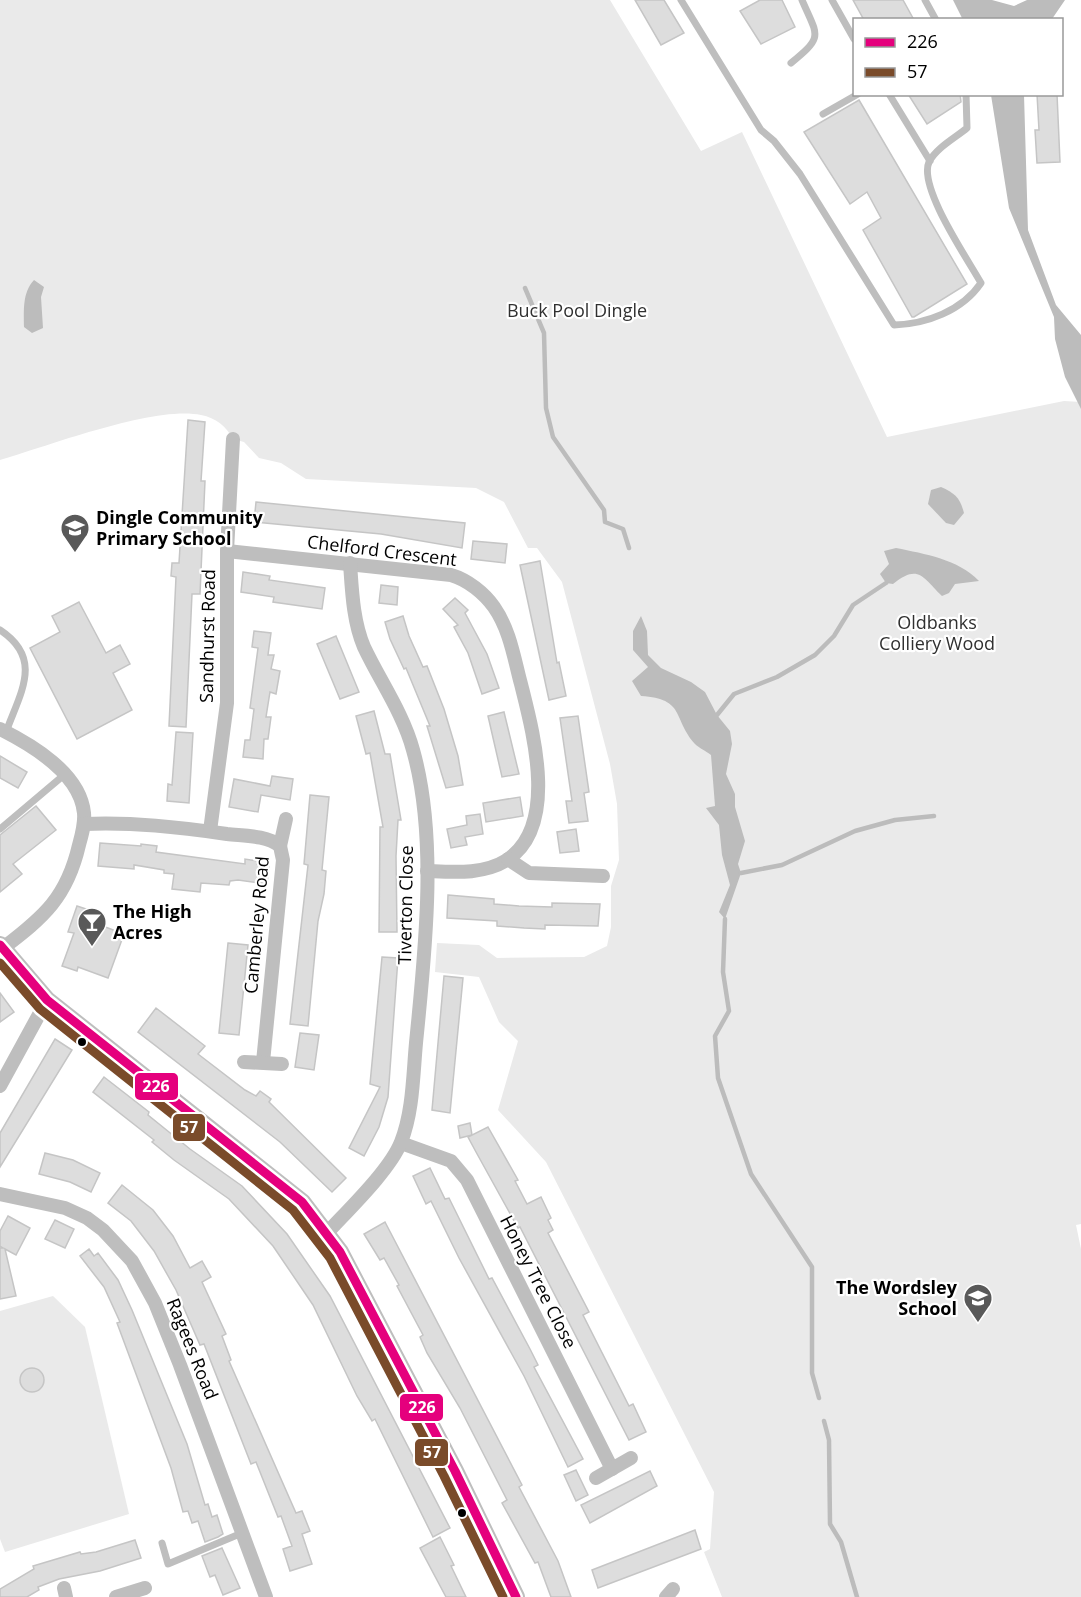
<svg xmlns="http://www.w3.org/2000/svg" width="1081" height="1597" font-family="'Open Sans',sans-serif">
<style>
.green{fill:#eaeaea}
.water{fill:#bcbcbc}
.lines{fill:none;stroke-linecap:round;stroke-linejoin:round}
.stream{stroke:#bcbcbc;stroke-width:4.5}
.building{fill:#ddd;stroke:#c5c5c5;stroke-width:1.5}
.service{stroke:#bebebe;stroke-width:7}
.minor{stroke:#bebebe;stroke-width:14}
.tertiary{stroke:#bebebe;stroke-width:18}
.bus-1-casing{stroke:#fff;stroke-width:14}
.bus-2-casing{stroke:#fff;stroke-width:14}
.bus-1{stroke:#e5007d;stroke-width:9}
.bus-2{stroke:#7a4b2a;stroke-width:9}
.bus-dot{fill:#000;stroke:#fff;stroke-width:2}
.labels{text-anchor:middle;stroke-width:4.5;stroke-linejoin:round;paint-order:stroke}
.park-label{font-size:18px;fill:#303030;stroke:#fff}
.poi-label{font-size:18px;font-weight:bold;fill:#000;stroke:#fff;text-anchor:start}
.street-label{font-size:18px;fill:#000;stroke:#fff}
.line-badge{stroke:#fff;stroke-width:2}
.badge-label{font-size:16px;text-anchor:middle;font-weight:bold;fill:#fff}
</style>
<rect width="100%" height="100%" fill="#fff"/>
<g class="green">
<path d="M 0,0 L 610,0 L 701,151 L 742,132 L 887,437 L 1064,401 L 1081,402 L 1081,1224 L 1076,1225 L 1081,1249 L 1081,1597 L 722,1597 L 704,1552 L 710,1549 L 714,1492 L 546,1162 L 498,1110 L 518,1041 L 499,1022 L 479,977 L 435,972 L 437,943 L 479,945 L 497,958 L 584,957 L 607,946 L 611,927 L 611,886 L 619,860 L 617,804 L 610,764 L 562,582 L 537,548 L 528,548 L 504,502 L 476,488 L 306,479 L 281,463 L 259,458 L 244,442 L 233,439 C 226,426 216,418 201,415 C 155,405 48,446 0,460 Z"/>
<path d="M 53,1296 L 85,1327 L 129,1514 L 5,1552 L 0,1539 L 0,1311 Z"/>
</g>
<g class="water">
<path d="M 953,0 L 992,0 L 1014,6 L 1027,0 L 1065,0 L 1052,19 L 963,20 Z"/>
<path d="M 991,95 L 1024,95 L 1028,230 L 1056,305 L 1081,335 L 1081,409 L 1065,377 L 1055,339 L 1054,317 L 1009,208 Z"/>
<path d="M 34,280 L 44,287 L 41,297 L 43,328 L 32,333 L 24,327 C 24,311 22,293 34,280 Z"/>
<path d="M 941,487 C 955,493 960,498 964,513 L 954,525 L 946,523 L 928,504 L 931,490 Z"/>
<path d="M 896,548 C 925,554 958,559 979,581 L 955,584 L 949,593 L 942,596 C 923,578 919,563 893,584 L 886,583 L 880,574 L 889,564 L 884,551 Z"/>
<path d="M 641,616 L 647,631 L 648,655 L 661,668 L 691,682 L 705,692 L 717,715 L 730,731 L 732,744 L 726,774 L 735,794 L 735,807 L 745,841 L 738,864 L 741,873 L 725,919 L 719,912 L 730,885 L 722,855 L 719,825 L 706,808 L 715,806 L 711,755 C 706,751 699,748 695,744 C 672,718 686,699 641,696 L 632,681 L 648,667 L 633,650 L 633,631 Z"/>
</g>
<g class="lines">
<g class="stream">
<path d="M 525,288 L 544,333 L 546,408 L 553,437 L 604,510 L 605,522 L 623,529 L 629,548"/>
<path d="M 717,715 L 734,694 L 777,677 L 815,655 L 834,636 L 853,605 L 886,583"/>
<path d="M 741,873 L 782,865 L 855,831 L 895,820 L 934,816"/>
<path d="M 725,919 L 723,972 L 729,1011 L 715,1036 L 718,1078 L 751,1174 L 812,1267 L 812,1373 L 819,1398"/>
<path d="M 824,1421 L 829,1440 L 830,1524 L 841,1542 L 857,1597"/>
</g>
</g>
<g class="building">
<path d="M 635,0 L 664,0 L 684,33 L 661,45 Z"/>
<path d="M 760,0 L 782,0 L 795,27 L 761,44 L 740,11 Z"/>
<path d="M 853,0 L 903,0 L 914,20 L 864,20 Z"/>
<path d="M 908,94 L 960,94 L 961,102 L 927,124 Z"/>
<path d="M 1037,94 L 1057,94 L 1060,162 L 1037,163 L 1035,130 L 1039,130 Z"/>
<path d="M 859,100 L 967,284 L 914,317 L 912,317 L 863,230 L 881,218 L 867,192 L 850,204 L 804,132 Z"/>
<path d="M 188,420 L 205,422 L 201,481 L 205,481 L 200,594 L 192,594 L 186,727 L 169,726 L 176,577 L 171,576 L 172,563 L 179,563 Z"/>
<path d="M 256,502 L 465,523 L 462,548 L 381,534 L 254,522 Z"/>
<path d="M 473,541 L 507,544 L 505,563 L 471,559 Z"/>
<path d="M 540,561 L 557,663 L 559,662 L 566,696 L 549,700 L 520,565 Z"/>
<path d="M 243,572 L 270,576 L 269,580 L 325,588 L 322,609 L 273,602 L 274,597 L 241,592 Z"/>
<path d="M 381,585 L 398,587 L 397,605 L 379,603 Z"/>
<path d="M 455,598 L 468,610 L 465,613 L 487,654 L 499,688 L 482,694 L 468,653 L 454,627 L 458,625 L 443,609 Z"/>
<path d="M 79,602 L 106,653 L 120,645 L 130,664 L 113,673 L 132,710 L 77,739 L 30,648 L 60,632 L 52,616 Z"/>
<path d="M 403,616 L 409,636 L 423,667 L 427,666 L 444,709 L 458,756 L 463,785 L 446,788 L 427,726 L 430,726 L 406,668 L 404,669 L 390,639 L 385,622 Z"/>
<path d="M 254,631 L 271,633 L 268,655 L 274,655 L 271,669 L 280,671 L 276,694 L 270,692 L 266,717 L 271,717 L 268,739 L 264,739 L 263,759 L 243,757 L 245,740 L 250,740 L 254,709 L 250,708 L 258,648 L 252,647 Z"/>
<path d="M 336,636 L 359,692 L 340,699 L 317,644 Z"/>
<path d="M 374,711 L 385,754 L 390,754 L 401,820 L 398,820 L 396,856 L 397,932 L 379,932 L 380,827 L 383,827 L 370,753 L 366,754 L 356,716 Z"/>
<path d="M 504,712 L 519,774 L 502,777 L 488,716 Z"/>
<path d="M 578,716 L 589,792 L 584,793 L 588,821 L 569,823 L 566,801 L 572,801 L 560,718 Z"/>
<path d="M 176,732 L 193,733 L 189,803 L 167,801 L 168,784 L 172,785 Z"/>
<path d="M 0,756 L 27,772 L 18,788 L 0,778 Z"/>
<path d="M 272,776 L 293,779 L 290,800 L 261,795 L 258,812 L 229,807 L 234,779 L 270,786 Z"/>
<path d="M 310,795 L 329,797 L 322,870 L 326,871 L 324,894 L 318,921 L 308,1026 L 290,1024 L 308,865 L 304,864 Z"/>
<path d="M 520,797 L 523,816 L 486,822 L 483,803 Z"/>
<path d="M 36,806 L 56,830 L 13,864 L 22,874 L 0,892 L 0,835 Z"/>
<path d="M 480,814 L 483,834 L 465,837 L 467,845 L 451,848 L 447,829 L 467,825 L 466,816 Z"/>
<path d="M 576,829 L 579,851 L 560,853 L 557,832 Z"/>
<path d="M 100,843 L 141,846 L 141,844 L 157,846 L 156,852 L 245,864 L 245,859 L 258,861 L 257,864 L 269,865 L 267,884 L 238,880 L 230,881 L 229,885 L 201,883 L 200,892 L 172,889 L 174,874 L 164,873 L 164,870 L 134,865 L 134,869 L 98,866 Z"/>
<path d="M 448,895 L 494,899 L 494,904 L 519,906 L 552,907 L 552,903 L 600,904 L 598,926 L 545,925 L 545,929 L 524,928 L 497,926 L 497,921 L 447,918 Z"/>
<path d="M 77,906 L 104,915 L 100,925 L 124,934 L 108,978 L 78,967 L 77,971 L 62,966 L 74,933 L 68,932 Z"/>
<path d="M 228,943 L 248,945 L 239,1035 L 219,1033 Z"/>
<path d="M 382,957 L 398,958 L 388,1097 L 379,1127 L 364,1156 L 349,1148 L 380,1087 L 370,1084 Z"/>
<path d="M 444,976 L 463,978 L 450,1113 L 432,1110 Z"/>
<path d="M 0,993 L 14,1012 L 0,1022 Z"/>
<path d="M 156,1008 L 205,1046 L 198,1054 L 245,1090 L 256,1096 L 260,1091 L 271,1099 L 269,1102 L 346,1178 L 332,1192 L 280,1142 L 138,1032 Z"/>
<path d="M 300,1033 L 319,1035 L 314,1070 L 295,1067 Z"/>
<path d="M 55,1039 L 72,1050 L 0,1167 L 0,1133 Z"/>
<path d="M 104,1077 L 149,1112 L 148,1115 L 190,1149 L 242,1186 L 287,1234 L 330,1296 L 450,1528 L 433,1537 L 375,1419 L 372,1421 L 357,1396 L 313,1305 L 273,1246 L 229,1199 L 174,1160 L 152,1142 L 154,1140 L 93,1092 Z"/>
<path d="M 470,1123 L 472,1135 L 460,1138 L 458,1126 Z"/>
<path d="M 488,1127 L 518,1180 L 515,1181 L 527,1204 L 541,1197 L 551,1218 L 548,1220 L 553,1230 L 548,1233 L 589,1312 L 583,1315 L 629,1406 L 633,1404 L 646,1432 L 629,1440 L 520,1227 L 518,1228 L 476,1152 L 468,1137 Z"/>
<path d="M 45,1153 L 73,1160 L 100,1173 L 91,1192 L 70,1182 L 39,1174 Z"/>
<path d="M 430,1168 L 445,1199 L 449,1198 L 489,1279 L 492,1278 L 530,1349 L 538,1365 L 534,1367 L 583,1459 L 568,1467 L 524,1376 L 459,1258 L 431,1201 L 426,1204 L 413,1176 Z"/>
<path d="M 122,1185 L 153,1210 L 173,1236 L 190,1268 L 202,1261 L 211,1277 L 202,1282 L 226,1334 L 222,1336 L 231,1360 L 229,1361 L 296,1513 L 302,1511 L 310,1531 L 302,1534 L 312,1564 L 290,1571 L 283,1549 L 292,1546 L 281,1516 L 278,1517 L 256,1462 L 251,1464 L 204,1344 L 200,1345 L 176,1290 L 154,1251 L 131,1221 L 108,1203 Z"/>
<path d="M 8,1216 L 30,1228 L 16,1255 L 5,1249 L 16,1296 L 0,1299 L 0,1248 L 3,1248 L 0,1246 L 0,1231 Z"/>
<path d="M 55,1220 L 74,1229 L 65,1248 L 45,1239 Z"/>
<path d="M 385,1222 L 522,1485 L 519,1487 L 558,1561 L 571,1597 L 551,1597 L 538,1562 L 535,1563 L 502,1503 L 507,1500 L 460,1408 L 427,1353 L 420,1337 L 423,1335 L 397,1286 L 399,1285 L 384,1258 L 380,1260 L 364,1234 Z"/>
<path d="M 89,1249 L 94,1256 L 98,1253 L 118,1280 L 132,1310 L 187,1444 L 205,1505 L 208,1504 L 212,1517 L 217,1515 L 223,1534 L 218,1537 L 205,1542 L 198,1521 L 192,1523 L 188,1511 L 183,1512 L 171,1468 L 117,1323 L 120,1322 L 104,1287 L 80,1256 Z"/>
<circle cx="32" cy="1380" r="12"/>
<path d="M 576,1470 L 588,1495 L 576,1501 L 564,1475 Z"/>
<path d="M 650,1471 L 657,1486 L 590,1523 L 581,1505 Z"/>
<path d="M 695,1530 L 701,1549 L 598,1588 L 592,1570 Z"/>
<path d="M 440,1537 L 454,1565 L 451,1566 L 466,1597 L 446,1597 L 420,1548 Z"/>
<path d="M 135,1540 L 141,1558 L 100,1571 L 59,1579 L 38,1587 L 39,1590 L 27,1597 L 0,1597 L 0,1589 L 34,1569 L 33,1566 L 80,1552 L 81,1554 L 96,1552 Z"/>
<path d="M 222,1548 L 240,1588 L 223,1595 L 215,1575 L 210,1577 L 202,1556 Z"/>
</g>
<g class="lines">
<g class="service">
<path d="M 681,0 L 761,130 L 774,141 L 800,174 L 894,325 C 926,324 962,311 981,283 C 967,258 918,187 929,162 C 936,148 955,138 967,128 L 966,94"/>
<path d="M 832,0 L 854,39"/>
<path d="M 925,0 L 936,20"/>
<path d="M 791,63 C 824,36 818,37 802,0"/>
<path d="M 889,94 L 930,161"/>
<path d="M 823,114 L 858,94"/>
<path d="M 0,630 C 44,659 20,693 6,732"/>
<path d="M 0,829 L 64,775"/>
<path d="M 162,1543 L 168,1564 L 242,1533"/>
</g>
<g class="minor">
<path d="M 227,551 L 451,575 C 468,580 484,593 494,607 C 510,630 514,658 521,684 C 533,732 559,826 507,860 C 483,875 453,872 427,871"/>
<path d="M 0,729 C 32,745 80,773 84,813 C 85,824 82,834 79,845 C 67,897 44,917 3,948"/>
<path d="M 84,824 C 133,822 178,827 227,834 C 244,836 266,835 280,846 L 283,860 L 263,1062"/>
<path d="M 210,831 L 227,703 L 227,551 L 233,439"/>
<path d="M 280,846 L 286,819"/>
<path d="M 508,859 L 529,873 L 603,876"/>
<path d="M 244,1062 L 282,1064"/>
<path d="M 0,1086 L 47,1000"/>
<path d="M 401,1143 L 451,1161 L 467,1180 L 612,1469"/>
<path d="M 0,1194 L 65,1208 L 87,1218 L 103,1230 L 132,1261 L 155,1303 L 180,1365 L 266,1597"/>
<path d="M 327,1233 C 348,1210 390,1170 401,1142 C 413,1112 413,1075 416,1043 C 425,952 438,838 413,750 C 403,713 380,681 364,647 C 353,621 352,591 350,563"/>
<path d="M 596,1478 L 631,1458"/>
<path d="M 64,1588 L 66,1597"/>
<path d="M 116,1597 L 145,1588"/>
<path d="M 666,1597 L 673,1589"/>
</g>
<path class="tertiary" d="M 0,945 L 47,1000 L 302,1202 L 340,1252 L 455,1471 L 516,1597"/>
<g class="bus-1-casing">
<path id="bus-1" d="M 0,945 L 47,1000 L 302,1202 L 340,1252 L 455,1471 L 516,1597"/>
</g>
<g class="bus-2-casing">
<path id="bus-2" d="M 0,963 L 40,1009 L 293,1210 L 330,1258 L 444,1476 L 503,1597"/>
</g>
<use href="#bus-1" class="bus-1"/>
<use href="#bus-2" class="bus-2"/>
</g>
<defs>
<g id="school-pin" transform="scale(1.5)"><path d="M0 17L-7.5 6A9.5 9.5 0 1 1 7.5 6Z" fill="#595959" stroke="#fff"/><path d="M0-5L7-2L0 1L-7-2ZM-4 1L0 2.5L4 1V4Q0 6-4 4Z" fill="#fff"/></g>
<g id="bar-pin" transform="scale(1.5)"><path d="M0 17L-7.5 6A9.5 9.5 0 1 1 7.5 6Z" fill="#595959" stroke="#fff"/><path d="M-6-5H6L.8 .8V4.5H3.5V6h-7V4.5H-.8V.8Z" fill="#fff"/></g>
</defs>
<g fill-rule="evenodd">
<use href="#school-pin" x="75" y="528"/>
<use href="#bar-pin" x="92" y="922"/>
<use href="#school-pin" x="978" y="1298"/>
</g>
<g class="bus-dot">
<circle cx="82" cy="1042" r="5"/>
<circle cx="462" cy="1513" r="5"/>
</g>
<g class="labels">
<g class="park-label">
<text x="577" y="317">Buck Pool Dingle</text>
<text x="937" y="629">Oldbanks<tspan x="937" dy="21">Colliery Wood</tspan></text>
</g>
<g class="poi-label">
<text x="96" y="524">Dingle Community<tspan x="96" dy="21">Primary School</tspan></text>
<text x="113" y="918">The High<tspan x="113" dy="21">Acres</tspan></text>
<text x="957" y="1294" text-anchor="end">The Wordsley<tspan x="957" dy="21">School</tspan></text>
</g>
<g class="street-label">
<text transform="translate(382 551) rotate(7)" y="6">Chelford Crescent</text>
<text transform="translate(208 636) rotate(-89)" y="6">Sandhurst Road</text>
<text transform="translate(406 905) rotate(-89)" y="6">Tiverton Close</text>
<text transform="translate(257 925) rotate(-85)" y="6">Camberley Road</text>
<text transform="translate(538 1282) rotate(63)" y="6">Honey Tree Close</text>
<text transform="translate(192 1349) rotate(68)" y="6">Ragees Road</text>
</g>
</g>
<g class="line-badge">
<rect x="134" y="1072" width="45" height="29" rx="6" fill="#e5007d"/>
<rect x="172" y="1113" width="34" height="29" rx="6" fill="#7a4b2a"/>
<rect x="399" y="1393" width="45" height="29" rx="6" fill="#e5007d"/>
<rect x="414" y="1438" width="35" height="29" rx="6" fill="#7a4b2a"/>
</g>
<g class="badge-label">
<text x="156" y="1092">226</text>
<text x="189" y="1133">57</text>
<text x="422" y="1413">226</text>
<text x="432" y="1458">57</text>
</g>
<rect x="853" y="18" width="210" height="78" fill="#ffffff" stroke="#999999" stroke-width="1.5"/>
<rect x="865" y="38" width="30" height="9" fill="#e5007d" stroke="#999999" stroke-width="1.5"/>
<text x="907" y="48" font-size="18" fill="#000000">226</text>
<rect x="865" y="68" width="30" height="9" fill="#7a4b2a" stroke="#999999" stroke-width="1.5"/>
<text x="907" y="78" font-size="18" fill="#000000">57</text>
</svg>
